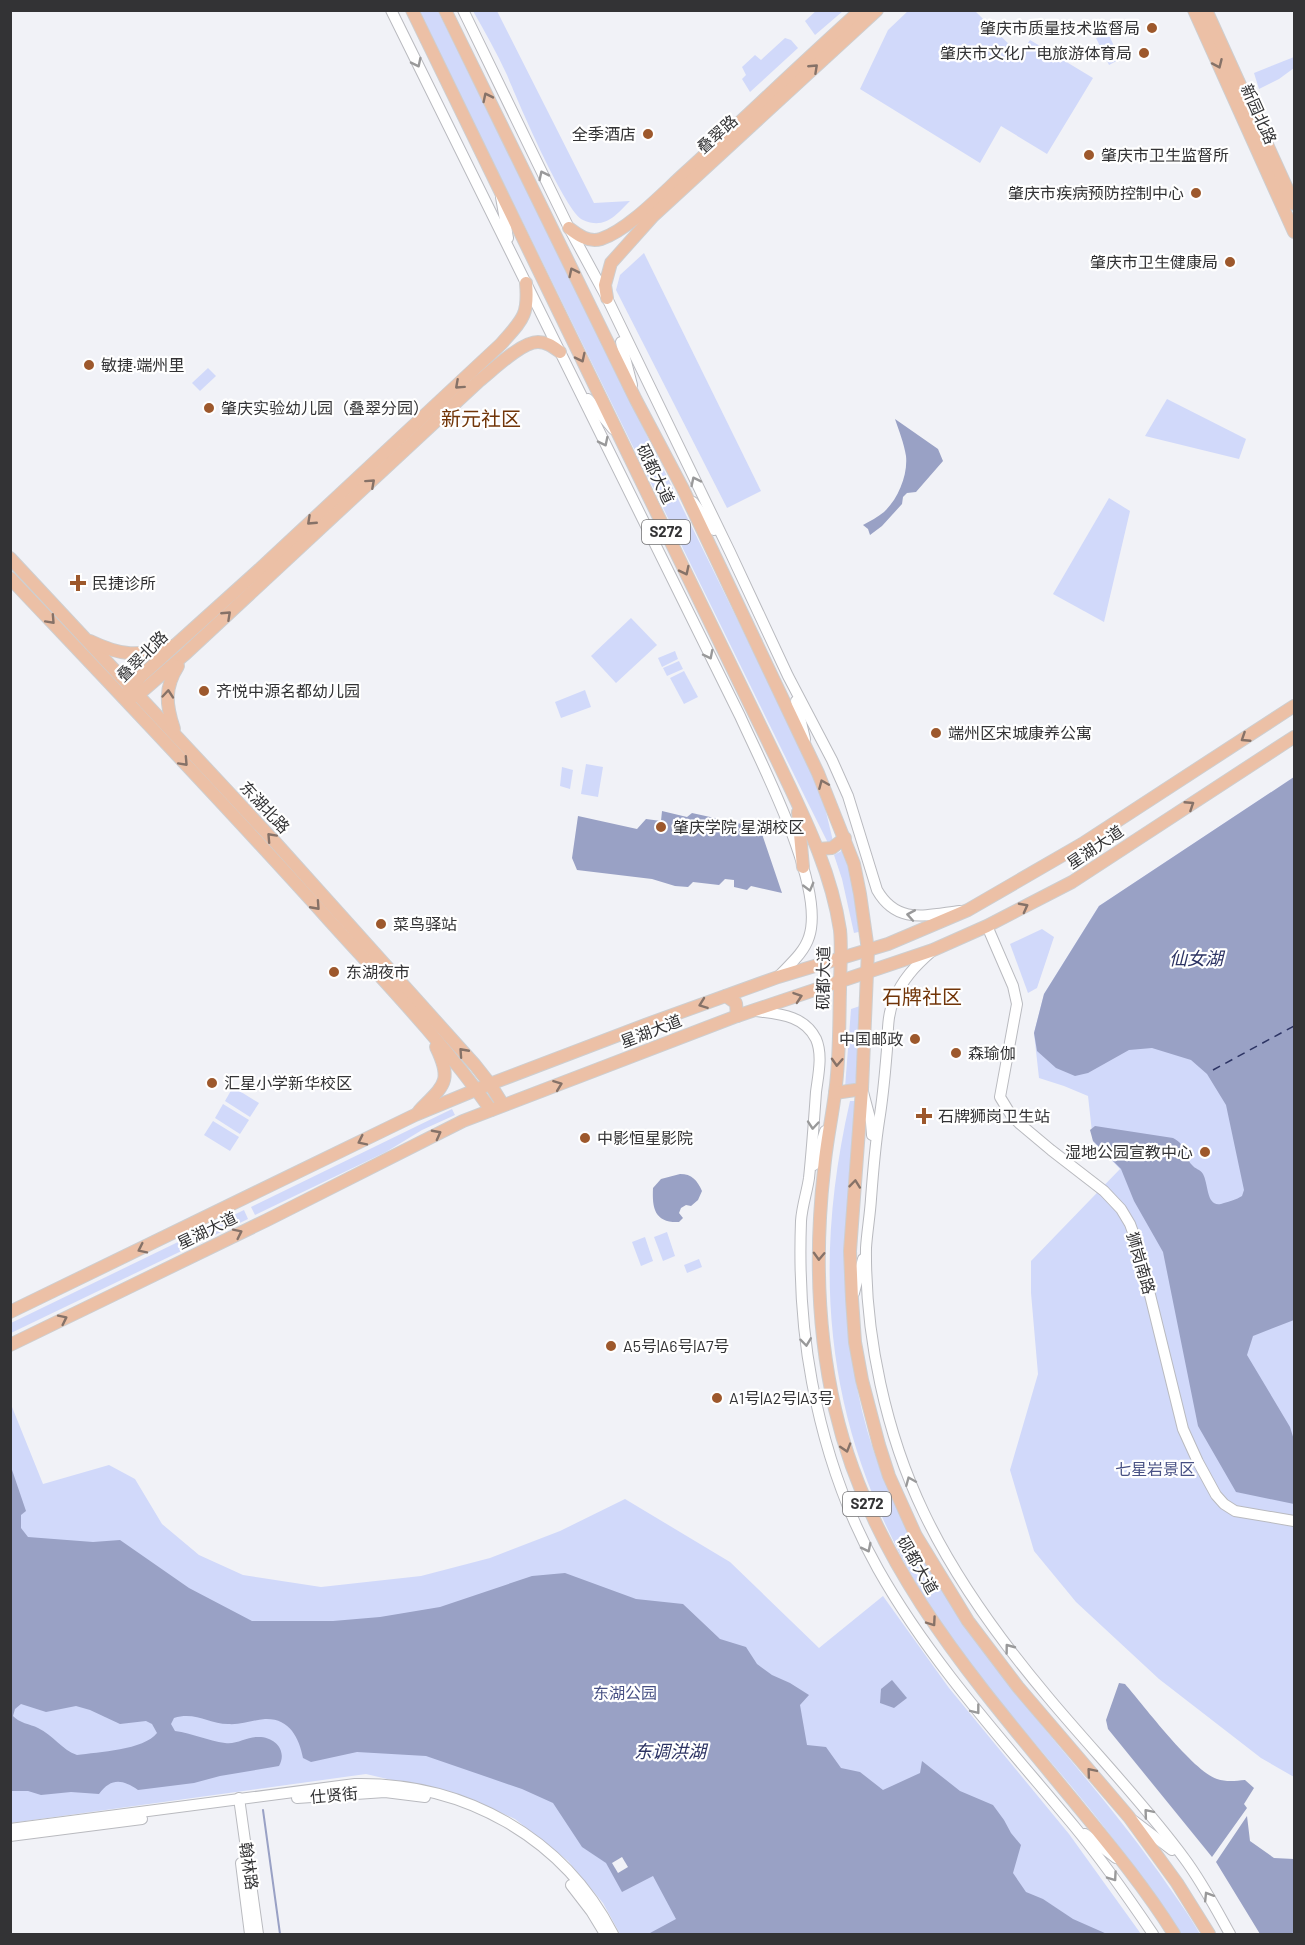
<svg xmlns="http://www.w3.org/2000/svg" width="1305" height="1945" font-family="Barlow,'Noto Sans SC',sans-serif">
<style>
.green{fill:#d1d9fa}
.water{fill:#99a1c5;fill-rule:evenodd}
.pier{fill:#f1f2f7}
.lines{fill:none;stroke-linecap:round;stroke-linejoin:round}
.stream{stroke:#99a1c5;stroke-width:2}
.ferry{stroke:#2c3363;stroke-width:1.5;stroke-dasharray:8 6;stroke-linecap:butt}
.minor-casing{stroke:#b9babf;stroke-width:12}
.major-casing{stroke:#cececf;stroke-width:14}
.minor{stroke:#fff;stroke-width:10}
.major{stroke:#ecc0a6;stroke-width:12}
.oneway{stroke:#99999a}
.oneway2{stroke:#867268}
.poi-dot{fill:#9d582c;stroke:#fff;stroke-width:2}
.labels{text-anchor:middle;stroke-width:4.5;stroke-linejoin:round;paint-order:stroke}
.shield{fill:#fff;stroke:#707072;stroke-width:1.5}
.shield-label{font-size:15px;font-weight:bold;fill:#333335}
.poi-label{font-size:16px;fill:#333335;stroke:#fff;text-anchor:start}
.street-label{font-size:16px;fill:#333335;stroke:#fff}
.park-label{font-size:16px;fill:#485184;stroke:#fff}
.water-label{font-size:18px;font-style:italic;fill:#2c3363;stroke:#fff}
.quarter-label{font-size:20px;fill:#713508;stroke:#fff}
</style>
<rect width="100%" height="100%" fill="#f1f2f7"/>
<g class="green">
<path d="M 817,10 L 843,10 L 843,11 L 815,35 L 805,21 Z"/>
<path d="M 909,10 L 975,11 L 1020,55 L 1030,40 L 1093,78 L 1047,154 L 1001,126 L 980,163 L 860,89 L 888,30 Z"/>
<path d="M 419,11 L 438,11 L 782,710 L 821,791 L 833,841 L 828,843 L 806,799 Z"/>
<path d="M 473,11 L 497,11 L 594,203 L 630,201 C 616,215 605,230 583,220 C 565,212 517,99 507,75 C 497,53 485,32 473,11 Z"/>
<path d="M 1108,33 L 1120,59 L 1109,65 L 1096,38 Z"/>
<path d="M 785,38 L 791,40 L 798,48 L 750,92 L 742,79 L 746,75 L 742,67 L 755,55 L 761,60 Z"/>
<path d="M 1294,57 L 1294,68 L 1279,79 L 1259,89 L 1254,73 Z"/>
<path d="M 644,253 L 761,491 L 727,508 L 616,290 L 620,275 Z"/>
<path d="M 208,368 L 216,376 L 200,391 L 192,383 Z"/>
<path d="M 1167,399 L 1246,439 L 1239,459 L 1145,436 Z"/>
<path d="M 1109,498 L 1130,511 L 1104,622 L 1053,594 Z"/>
<path d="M 631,618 L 657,645 L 616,683 L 591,656 Z"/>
<path d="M 675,651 L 678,659 L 662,667 L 658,658 Z"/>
<path d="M 679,661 L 683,669 L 667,676 L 663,668 Z"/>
<path d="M 684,671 L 698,697 L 684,704 L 670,678 Z"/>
<path d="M 585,690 L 591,707 L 561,718 L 555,702 Z"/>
<path d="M 586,764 L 603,767 L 598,797 L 581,794 Z"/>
<path d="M 562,767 L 573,770 L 570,789 L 560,786 Z"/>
<path d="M 1294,777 L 1294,1777 L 1261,1758 L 1159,1679 L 1076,1602 L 1034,1551 L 1010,1470 L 1038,1374 L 1031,1293 L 1031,1261 L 1120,1169 L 1093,1141 L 1088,1096 L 1064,1086 L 1039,1078 L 1034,1033 L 1044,994 L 1099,906 Z"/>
<path d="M 843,850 L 851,877 L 863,931 L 854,933 L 842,879 L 834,855 Z"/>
<path d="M 1042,929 L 1054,937 L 1037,988 L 1028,993 L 1010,944 Z"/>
<path d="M 860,1006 L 860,1041 L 855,1087 L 845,1088 L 851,1009 Z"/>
<path d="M 233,1087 L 259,1103 L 250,1117 L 225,1101 Z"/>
<path d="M 850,1101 L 855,1101 C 855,1162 855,1224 854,1285 C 854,1310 851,1346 854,1370 C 875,1509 957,1622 1044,1728 C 1087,1780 1131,1831 1169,1887 C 1180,1903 1191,1918 1200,1934 L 1181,1934 C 1152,1892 1122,1849 1089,1808 C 1049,1758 1005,1711 966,1659 C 838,1485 802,1311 850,1101 Z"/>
<path d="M 223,1104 L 249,1120 L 240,1134 L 215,1118 Z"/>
<path d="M 452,1109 L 455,1115 L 422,1130 L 386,1152 L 255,1215 L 251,1207 Z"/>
<path d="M 213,1121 L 239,1137 L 230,1151 L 204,1135 Z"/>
<path d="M 244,1210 L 248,1219 L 11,1333 L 11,1323 Z"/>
<path d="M 667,1232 L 675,1256 L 663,1261 L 654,1237 Z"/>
<path d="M 645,1237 L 653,1261 L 641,1266 L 632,1242 Z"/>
<path d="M 699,1259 L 702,1267 L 687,1273 L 684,1265 Z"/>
<path d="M 10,1402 L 43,1484 L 109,1465 L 135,1479 L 162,1524 L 199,1555 L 243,1575 L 321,1587 L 421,1576 L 490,1558 L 560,1531 L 625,1499 L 730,1562 L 819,1648 L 883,1596 L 949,1688 L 1069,1834 L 1141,1934 L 620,1934 L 603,1903 L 568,1861 L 515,1819 L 468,1798 L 366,1774 L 11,1823 Z"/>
</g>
<g class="water">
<path d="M 895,419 L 938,449 L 943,461 L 916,492 L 907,493 L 903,497 L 902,504 L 882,526 L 870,535 L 868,529 L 863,525 C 870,521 878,517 884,512 C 898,499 908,475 906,456 C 904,443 899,431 895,419 Z"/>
<path d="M 1294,777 L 1294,1320 L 1253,1336 L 1247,1355 L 1290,1427 L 1294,1440 L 1294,1504 L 1236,1492 L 1198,1426 L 1163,1252 L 1134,1201 L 1121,1169 L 1093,1141 L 1090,1130 L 1095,1126 L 1173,1138 C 1188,1146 1183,1155 1192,1165 C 1195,1169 1200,1169 1203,1174 C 1209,1185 1206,1210 1224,1203 C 1230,1201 1236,1200 1242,1196 L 1244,1190 L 1226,1105 L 1207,1074 L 1191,1060 L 1152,1048 L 1129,1050 L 1088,1073 L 1075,1076 L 1056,1068 L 1037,1051 L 1034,1033 L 1044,994 L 1099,906 Z"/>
<path d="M 662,811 L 687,817 L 692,813 L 760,828 L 782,893 L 751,886 L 747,890 L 734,887 L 734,880 L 725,879 L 719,885 L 693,882 L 688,887 L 675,886 L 652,879 L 577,870 L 572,858 L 578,816 L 637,829 L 646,819 L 661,821 Z"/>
<path d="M 680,1174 C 692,1174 697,1180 702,1191 L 698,1200 L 691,1206 L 686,1205 L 681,1208 L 679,1213 L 683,1218 L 679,1222 C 655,1223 652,1209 653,1188 L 661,1179 Z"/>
<path d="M 10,1464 L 26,1511 L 21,1515 L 21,1528 L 28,1537 L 93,1542 L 120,1540 L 189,1588 L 252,1621 L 333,1621 L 380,1617 L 440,1607 L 532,1576 L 565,1573 L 636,1599 L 683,1604 L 720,1639 L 746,1647 L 757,1664 L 772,1675 L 790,1683 L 809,1695 L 800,1705 L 807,1745 L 826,1747 L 841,1768 L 860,1772 L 883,1790 L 920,1773 L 922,1761 L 960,1791 L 993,1805 L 1004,1820 L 1011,1833 L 1021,1845 L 1013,1873 L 1026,1892 L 1043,1899 L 1073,1919 L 1107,1934 L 651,1934 L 650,1933 L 676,1919 L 653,1876 L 622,1892 L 606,1863 L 582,1847 L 553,1803 L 522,1789 L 426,1756 L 357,1752 L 311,1762 L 303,1758 C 299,1737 289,1718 265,1719 C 253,1720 241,1725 228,1724 C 209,1724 195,1711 174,1718 L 171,1724 L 175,1731 C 192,1733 208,1741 225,1743 C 236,1745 246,1737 257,1737 C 274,1736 288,1750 279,1766 L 220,1776 L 194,1783 L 138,1790 C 122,1779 111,1778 99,1794 L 71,1792 L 41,1795 L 28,1791 L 11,1791 ZM 21,1704 L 46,1712 L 76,1706 L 90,1710 L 120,1724 L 146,1721 L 152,1724 L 157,1733 C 144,1750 98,1752 77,1755 C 62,1750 53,1735 38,1728 C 30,1724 19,1723 13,1716 L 15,1709 Z"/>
<path d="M 892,1680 L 907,1698 L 894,1708 L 880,1703 L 881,1689 Z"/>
<path d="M 1119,1683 L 1125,1684 C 1144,1706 1193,1771 1217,1779 C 1226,1782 1235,1781 1245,1780 L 1254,1788 L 1244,1804 L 1247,1808 L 1212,1857 L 1108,1729 L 1106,1720 Z"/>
<path d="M 1247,1816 L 1250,1841 L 1274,1858 L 1294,1859 L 1294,1934 L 1260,1934 L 1216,1862 Z"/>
</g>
<path class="pier" d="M 622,1857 L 628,1867 L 618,1873 L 612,1863 Z"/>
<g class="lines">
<path class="stream" d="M 263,1810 L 280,1934"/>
<path class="ferry" d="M 1213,1070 L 1294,1026"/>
<g class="minor-casing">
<g id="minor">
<path d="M 391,10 L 740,716 C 762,765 826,887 809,937 C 804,953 789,965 778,977"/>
<path d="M 463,10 L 569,228 L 607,298 L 730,552 L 788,676 L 832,760 L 848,796 L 877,890 C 897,925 926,915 960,911"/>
<path d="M 501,197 L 508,238"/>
<path d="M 621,342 L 632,385"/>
<path d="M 588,399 L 613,429"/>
<path d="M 693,502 L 714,530"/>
<path d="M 796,701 L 805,739"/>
<path d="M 987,926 L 1013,986 L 1017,1004 L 1000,1097 L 1011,1115 L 1020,1124 L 1051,1150 L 1104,1191 L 1121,1209 L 1130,1224 L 1138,1246 L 1183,1429 L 1198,1462 L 1216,1495 L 1224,1504 L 1235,1511 L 1294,1521"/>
<path d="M 931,952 C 915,966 902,980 894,1000 C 887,1015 888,1033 887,1049 C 885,1074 883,1097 879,1121 C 875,1147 873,1172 871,1199 C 870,1215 867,1232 866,1248 C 865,1336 886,1434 924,1513 C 956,1580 1000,1640 1048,1697 C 1093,1751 1143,1802 1184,1858 C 1202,1882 1216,1909 1230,1934"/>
<path d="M 756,1011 C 779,1014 804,1015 816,1039 C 823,1055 818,1076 816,1092 C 814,1121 812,1150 809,1178 C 807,1192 802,1206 801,1221 C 799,1275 802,1329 812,1382 C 824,1446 846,1512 878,1569 C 931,1663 1005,1743 1074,1826 C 1102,1860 1128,1897 1153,1934"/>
<path d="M 863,1092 L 871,1122 L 872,1135"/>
<path d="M 814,1165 L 825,1131"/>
<path d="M 854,1293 L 863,1259"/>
<path d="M 239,1798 L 258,1934"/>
<path d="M 297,1798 L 385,1792 L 425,1797"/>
<path d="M 1134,1821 L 1172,1850"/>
<path d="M 10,1829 L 355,1784 C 464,1782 563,1837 613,1934"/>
<path d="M 1085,1834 L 1116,1858"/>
<path d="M 10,1836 L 142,1819"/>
<path d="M 241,1863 L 250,1934"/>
<path d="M 571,1885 L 591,1911 L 605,1934"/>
</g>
</g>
<g class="major-casing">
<g id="major">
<path d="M 412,10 L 777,760 C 803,815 831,869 840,930 C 842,949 840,969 840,989 C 839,1023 840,1058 835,1093 C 832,1118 826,1144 824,1170 C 815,1250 817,1330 835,1409 C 871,1564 974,1680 1072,1799 C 1108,1843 1144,1886 1174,1934"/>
<path d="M 445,10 L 636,400 L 683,489 L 818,773 L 854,864 L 860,894 L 868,950 L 862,1089 L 850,1251 L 852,1299 L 855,1342 L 862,1380 L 879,1445 L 889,1476 L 916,1536 L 968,1621 L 1018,1687 L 1129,1817 L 1177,1883 L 1209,1934"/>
<path d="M 1194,10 L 1294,232"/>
<path d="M 1206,10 L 1294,204"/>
<path d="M 569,228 C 578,235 589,243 601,239 C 628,230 662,194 684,174 C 743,120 801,64 861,10"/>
<path d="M 607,298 L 605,285 L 611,263 L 653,216 L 877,10"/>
<path d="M 10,558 L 275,842 L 475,1065 L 490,1084 L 503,1105"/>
<path d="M 10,578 C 117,691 225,804 329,920 C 385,982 443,1042 491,1110"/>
<path d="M 90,641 C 121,656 139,657 171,646"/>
<path d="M 128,692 L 141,676 L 261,568 L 501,344 C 522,320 529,316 526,283"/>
<path d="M 131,697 L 138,695 L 184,655 L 479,381 C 492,371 521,342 538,342 C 547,342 553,347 560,352"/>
<path d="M 174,729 C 166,705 164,688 178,666"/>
<path d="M 798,812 L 803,867"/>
<path d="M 818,849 L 832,848 L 845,838"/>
<path d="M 726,996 L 736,1003 L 737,1016"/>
<path d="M 835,1093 L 862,1089"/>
<path d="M 419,1111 C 444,1085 453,1082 436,1047"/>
<path d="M 10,1312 L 415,1115 L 490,1084 L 645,1025 L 778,977 L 888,944 L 968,910 L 1082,844 L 1294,706"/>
<path d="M 10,1345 L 267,1220 L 463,1121 L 737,1016 L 933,950 L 987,926 L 1072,882 L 1294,737"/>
</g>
</g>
<use href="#minor" class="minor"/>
<use href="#major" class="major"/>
</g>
<defs><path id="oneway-chevron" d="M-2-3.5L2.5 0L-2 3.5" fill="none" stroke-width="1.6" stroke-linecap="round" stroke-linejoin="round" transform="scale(1.5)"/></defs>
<g class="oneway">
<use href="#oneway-chevron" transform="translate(417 63) rotate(64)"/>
<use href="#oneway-chevron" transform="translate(543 175) rotate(-116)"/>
<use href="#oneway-chevron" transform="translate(604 442) rotate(64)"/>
<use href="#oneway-chevron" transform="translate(695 481) rotate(-116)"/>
<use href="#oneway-chevron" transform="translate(709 655) rotate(63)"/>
<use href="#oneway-chevron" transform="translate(809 887) rotate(75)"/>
<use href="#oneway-chevron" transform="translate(911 915) rotate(-170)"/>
<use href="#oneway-chevron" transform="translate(813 1125) rotate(95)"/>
<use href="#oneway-chevron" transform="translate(806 1342) rotate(83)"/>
<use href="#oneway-chevron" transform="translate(910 1481) rotate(-113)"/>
<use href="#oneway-chevron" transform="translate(867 1548) rotate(63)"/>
<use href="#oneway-chevron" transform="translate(1009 1648) rotate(-127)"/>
<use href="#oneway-chevron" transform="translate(976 1710) rotate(52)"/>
<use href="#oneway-chevron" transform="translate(1148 1813) rotate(-130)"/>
<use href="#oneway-chevron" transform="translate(1113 1877) rotate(55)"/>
<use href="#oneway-chevron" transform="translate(1208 1896) rotate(-122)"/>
</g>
<g class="oneway2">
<use href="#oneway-chevron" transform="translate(1218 64) rotate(66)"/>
<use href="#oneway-chevron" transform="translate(814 68) rotate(-43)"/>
<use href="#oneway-chevron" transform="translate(487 97) rotate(-116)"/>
<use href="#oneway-chevron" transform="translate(573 272) rotate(-116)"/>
<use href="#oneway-chevron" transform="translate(581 358) rotate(64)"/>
<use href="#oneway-chevron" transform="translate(459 385) rotate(138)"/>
<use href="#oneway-chevron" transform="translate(371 483) rotate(-42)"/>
<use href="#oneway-chevron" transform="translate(311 521) rotate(137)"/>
<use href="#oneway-chevron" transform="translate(685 571) rotate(64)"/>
<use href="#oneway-chevron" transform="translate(227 615) rotate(-43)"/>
<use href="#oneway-chevron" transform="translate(51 620) rotate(47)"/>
<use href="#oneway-chevron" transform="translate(168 694) rotate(-85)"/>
<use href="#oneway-chevron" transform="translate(1245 738) rotate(147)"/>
<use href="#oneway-chevron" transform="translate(184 762) rotate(47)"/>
<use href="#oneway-chevron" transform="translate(823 784) rotate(-113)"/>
<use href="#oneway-chevron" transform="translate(1190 805) rotate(-33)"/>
<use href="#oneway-chevron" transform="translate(271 837) rotate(-133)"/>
<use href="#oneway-chevron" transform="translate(316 906) rotate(48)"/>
<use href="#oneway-chevron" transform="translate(1024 907) rotate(-28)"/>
<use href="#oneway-chevron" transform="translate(798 997) rotate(-19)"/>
<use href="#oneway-chevron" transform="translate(703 1004) rotate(160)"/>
<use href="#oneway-chevron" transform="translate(463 1052) rotate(-132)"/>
<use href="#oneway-chevron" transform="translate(837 1062) rotate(93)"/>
<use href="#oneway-chevron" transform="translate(558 1085) rotate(-21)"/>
<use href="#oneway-chevron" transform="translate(437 1134) rotate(-28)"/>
<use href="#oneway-chevron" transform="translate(362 1141) rotate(154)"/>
<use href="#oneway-chevron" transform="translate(855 1184) rotate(-84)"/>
<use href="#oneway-chevron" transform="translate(238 1233) rotate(-26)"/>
<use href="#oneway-chevron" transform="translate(142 1249) rotate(154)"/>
<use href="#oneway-chevron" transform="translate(819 1256) rotate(92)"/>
<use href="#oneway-chevron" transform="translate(63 1319) rotate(-26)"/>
<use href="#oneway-chevron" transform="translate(846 1448) rotate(73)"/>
<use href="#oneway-chevron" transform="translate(932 1622) rotate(55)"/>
<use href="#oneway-chevron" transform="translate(1091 1772) rotate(-130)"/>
</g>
<g class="poi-dot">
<circle cx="1152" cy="28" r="6"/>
<circle cx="1144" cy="53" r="6"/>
<circle cx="648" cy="134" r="6"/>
<circle cx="1089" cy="155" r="6"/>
<circle cx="1196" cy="193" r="6"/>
<circle cx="1230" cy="262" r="6"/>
<circle cx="89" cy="365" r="6"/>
<circle cx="209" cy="408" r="6"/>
<path d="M75 574h6v6h6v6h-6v6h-6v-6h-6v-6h6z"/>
<circle cx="204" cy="691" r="6"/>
<circle cx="936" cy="733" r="6"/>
<circle cx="661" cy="827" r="6"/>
<circle cx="381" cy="924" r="6"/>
<circle cx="334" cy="972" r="6"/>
<circle cx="915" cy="1039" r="6"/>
<circle cx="956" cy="1053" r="6"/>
<circle cx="212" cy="1083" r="6"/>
<path d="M921 1107h6v6h6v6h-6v6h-6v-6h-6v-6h6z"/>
<circle cx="585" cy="1138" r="6"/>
<circle cx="1205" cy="1152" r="6"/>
<circle cx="611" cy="1346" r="6"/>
<circle cx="717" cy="1398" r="6"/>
</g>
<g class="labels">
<g class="shield">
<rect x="642" y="520" width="48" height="24" rx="4.5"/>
<rect x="843" y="1492" width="48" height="24" rx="4.5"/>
</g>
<g class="shield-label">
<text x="666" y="537">S272</text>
<text x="867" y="1509">S272</text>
</g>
<g class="poi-label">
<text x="1140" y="34" text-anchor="end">肇庆市质量技术监督局</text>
<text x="1132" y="59" text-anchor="end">肇庆市文化广电旅游体育局</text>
<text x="636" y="140" text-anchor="end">全季酒店</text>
<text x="1101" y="161">肇庆市卫生监督所</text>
<text x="1184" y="199" text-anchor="end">肇庆市疾病预防控制中心</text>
<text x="1218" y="268" text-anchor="end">肇庆市卫生健康局</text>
<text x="101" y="371">敏捷·端州里</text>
<text x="221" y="414">肇庆实验幼儿园（叠翠分园）</text>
<text x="92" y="589">民捷诊所</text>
<text x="216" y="697">齐悦中源名都幼儿园</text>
<text x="948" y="739">端州区宋城康养公寓</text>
<text x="673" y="833">肇庆学院 星湖校区</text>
<text x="393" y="930">菜鸟驿站</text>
<text x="346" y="978">东湖夜市</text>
<text x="903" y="1045" text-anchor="end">中国邮政</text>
<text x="968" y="1059">森瑜伽</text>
<text x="224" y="1089">汇星小学新华校区</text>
<text x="938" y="1122">石牌狮岗卫生站</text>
<text x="597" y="1144">中影恒星影院</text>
<text x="1193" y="1158" text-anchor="end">湿地公园宣教中心</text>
<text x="623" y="1352">A5号|A6号|A7号</text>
<text x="729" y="1404">A1号|A2号|A3号</text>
</g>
<g class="street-label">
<text transform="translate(1259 114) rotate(66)" y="6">新园北路</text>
<text transform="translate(717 134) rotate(-42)" y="6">叠翠路</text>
<text transform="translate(656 474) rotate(64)" y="6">砚都大道</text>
<text transform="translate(142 656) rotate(-45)" y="6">叠翠北路</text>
<text transform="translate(265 807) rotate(47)" y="6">东湖北路</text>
<text transform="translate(1095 847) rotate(-34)" y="6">星湖大道</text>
<text transform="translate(823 978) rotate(-89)" y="6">砚都大道</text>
<text transform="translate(651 1031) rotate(-21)" y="6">星湖大道</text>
<text transform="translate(207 1230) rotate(-26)" y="6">星湖大道</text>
<text transform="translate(1141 1263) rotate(74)" y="6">狮岗南路</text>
<text transform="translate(918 1565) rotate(60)" y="6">砚都大道</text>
<text transform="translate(334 1795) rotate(-5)" y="6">仕贤街</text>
<text transform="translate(249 1866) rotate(82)" y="6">翰林路</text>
</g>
<g class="park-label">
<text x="1155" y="1475">七星岩景区</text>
<text x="625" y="1699">东湖公园</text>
</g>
<g class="water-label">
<text x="1196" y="965">仙女湖</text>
<text x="670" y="1758">东调洪湖</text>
</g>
<g class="quarter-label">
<text x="481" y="426">新元社区</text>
<text x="922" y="1004">石牌社区</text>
</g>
</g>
<rect width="1305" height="1945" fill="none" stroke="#333335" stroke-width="24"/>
</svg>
